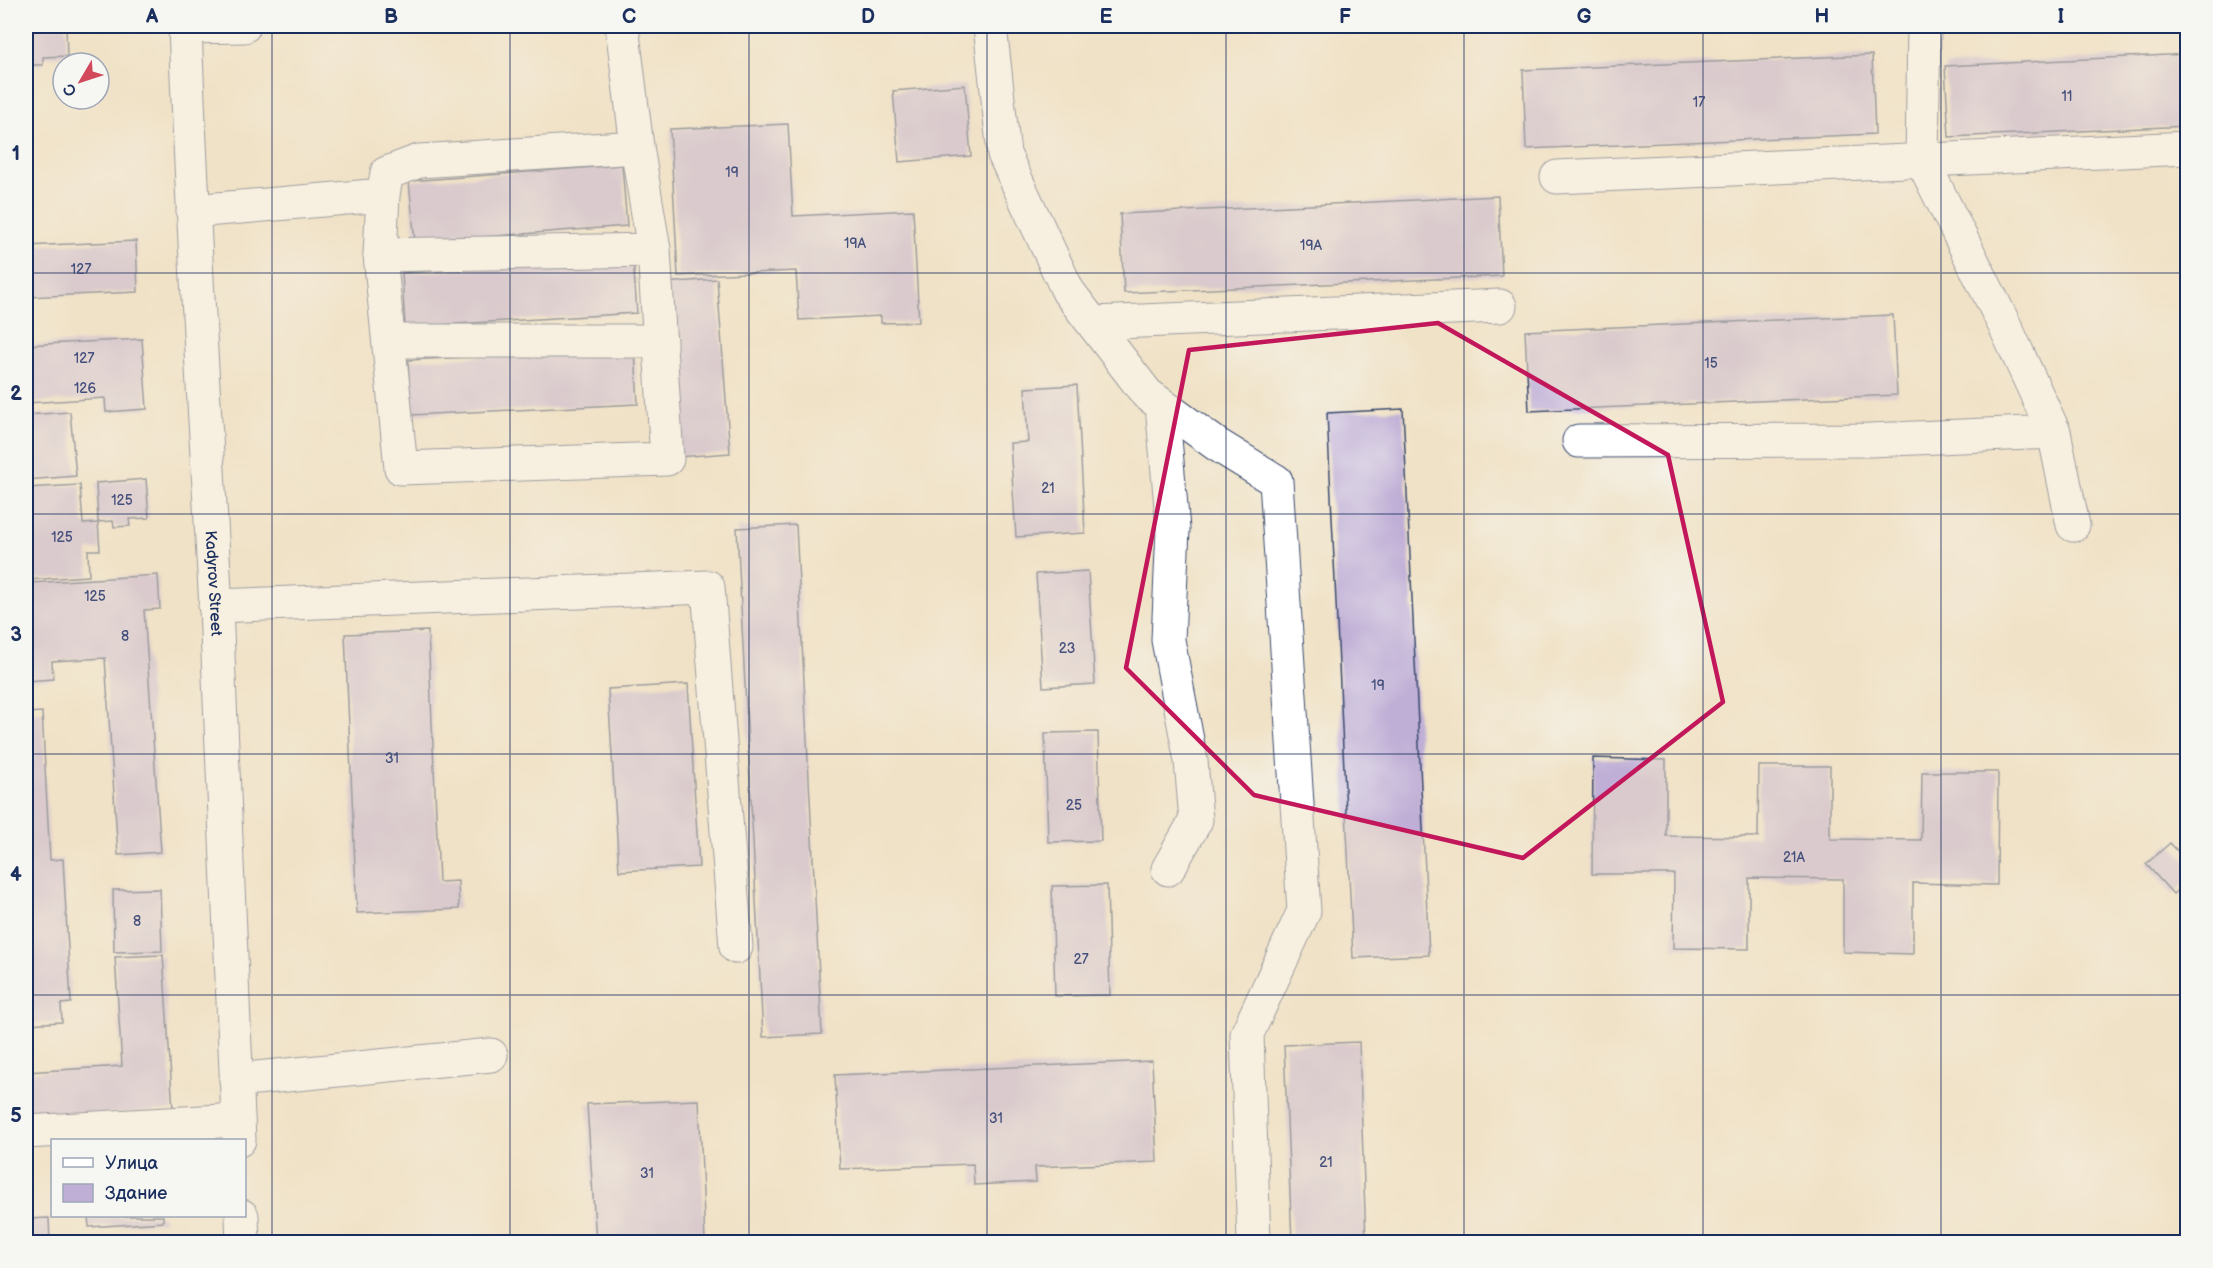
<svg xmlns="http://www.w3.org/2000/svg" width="2213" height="1268" font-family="'Balsamiq Sans',sans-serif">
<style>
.building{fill:#bfaed6}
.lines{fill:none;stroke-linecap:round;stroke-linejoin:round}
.minor-casing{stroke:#3b4a6e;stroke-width:35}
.minor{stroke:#fff;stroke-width:33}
.marked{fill:none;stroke:#c2185b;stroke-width:4.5;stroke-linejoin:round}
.grid{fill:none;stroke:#1b2f5e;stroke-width:1.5;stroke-opacity:0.55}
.labels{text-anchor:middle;stroke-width:5;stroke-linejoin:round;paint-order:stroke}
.number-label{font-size:14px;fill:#444f7c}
.street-label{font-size:16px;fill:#1b2f5e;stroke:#f6f6f2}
.neatline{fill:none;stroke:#1b2f5e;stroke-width:2}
.grid-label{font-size:20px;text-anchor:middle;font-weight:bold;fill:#1b2f5e}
</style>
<rect width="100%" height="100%" fill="#f6f6f2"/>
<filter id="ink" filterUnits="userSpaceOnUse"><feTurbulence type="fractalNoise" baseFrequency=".0167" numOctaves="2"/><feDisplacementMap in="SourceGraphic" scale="12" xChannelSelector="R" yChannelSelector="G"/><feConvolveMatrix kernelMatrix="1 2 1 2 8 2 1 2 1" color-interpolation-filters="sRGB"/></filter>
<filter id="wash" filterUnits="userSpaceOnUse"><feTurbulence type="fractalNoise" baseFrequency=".008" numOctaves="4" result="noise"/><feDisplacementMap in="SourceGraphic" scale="24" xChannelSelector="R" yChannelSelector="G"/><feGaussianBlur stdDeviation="1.35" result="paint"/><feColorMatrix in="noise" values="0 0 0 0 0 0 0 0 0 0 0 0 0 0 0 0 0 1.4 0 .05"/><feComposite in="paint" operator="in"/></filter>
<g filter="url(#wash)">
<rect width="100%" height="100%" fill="#f0e2c6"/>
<g id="blocks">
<g class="building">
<path d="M 26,26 L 66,26 L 67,56 L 43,57 L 43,65 L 26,65 Z"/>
<path d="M 2188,54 L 2188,126 L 1949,137 L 1945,66 Z"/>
<path d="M 1872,55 L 1875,134 L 1526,149 L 1523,70 Z"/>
<path d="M 965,85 L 971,156 L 899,162 L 893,91 Z"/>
<path d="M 788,124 L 793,216 L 913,210 L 919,322 L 881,323 L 881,316 L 799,320 L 796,271 L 678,276 L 670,129 Z"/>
<path d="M 622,165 L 627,226 L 415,242 L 409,181 Z"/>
<path d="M 1498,196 L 1502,276 L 1124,293 L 1120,214 Z"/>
<path d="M 136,241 L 138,292 L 26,297 L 26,246 Z"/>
<path d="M 633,259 L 637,313 L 405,327 L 402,273 Z"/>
<path d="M 717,279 L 730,453 L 678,457 L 664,283 Z"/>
<path d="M 1893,315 L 1897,395 L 1529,411 L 1525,331 Z"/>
<path d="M 142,339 L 147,409 L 106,412 L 105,398 L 26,403 L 26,345 Z"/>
<path d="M 635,349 L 638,404 L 411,415 L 408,360 Z"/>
<path d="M 1077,385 L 1085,533 L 1016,537 L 1010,443 L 1028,442 L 1025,388 Z"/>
<path d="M 1403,409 L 1429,955 L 1353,958 L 1327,413 Z"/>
<path d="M 70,412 L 76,476 L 26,480 L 26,415 Z"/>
<path d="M 146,479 L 149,518 L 129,519 L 130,526 L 114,527 L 113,521 L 98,522 L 96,483 Z"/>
<path d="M 80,485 L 83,524 L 98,523 L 100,550 L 88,550 L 89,576 L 26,580 L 26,488 Z"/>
<path d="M 796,525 L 822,1034 L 763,1037 L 737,528 Z"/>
<path d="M 1088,571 L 1095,684 L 1043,687 L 1036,574 Z"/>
<path d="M 158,575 L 160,609 L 144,610 L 161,852 L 118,855 L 105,658 L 52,661 L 53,679 L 26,681 L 26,618 L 33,617 L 30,583 Z"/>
<path d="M 428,631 L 439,882 L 458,881 L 459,909 L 357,913 L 345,634 Z"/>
<path d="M 688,684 L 699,867 L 619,871 L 608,689 Z"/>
<path d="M 42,712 L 50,860 L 63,859 L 71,1003 L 61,1004 L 62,1022 L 26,1024 L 26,713 Z"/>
<path d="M 1098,732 L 1101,841 L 1048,842 L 1045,733 Z"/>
<path d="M 1593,758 L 1666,760 L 1666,836 L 1758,837 L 1759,766 L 1830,766 L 1830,839 L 1921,840 L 1922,772 L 1998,772 L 1997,885 L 1913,883 L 1913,954 L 1843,952 L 1843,879 L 1749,878 L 1749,949 L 1673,948 L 1674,874 L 1592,874 Z"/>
<path d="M 2170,843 L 2188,862 L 2188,881 L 2173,894 L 2146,864 Z"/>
<path d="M 1107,885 L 1110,995 L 1055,996 L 1052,886 Z"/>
<path d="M 160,889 L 162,951 L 114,952 L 113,890 Z"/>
<path d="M 163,955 L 173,1110 L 26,1119 L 26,1072 L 122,1066 L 115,957 Z"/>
<path d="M 1359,1042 L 1366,1242 L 1292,1242 L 1284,1045 Z"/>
<path d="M 1152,1061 L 1157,1162 L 1035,1167 L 1036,1182 L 974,1185 L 973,1164 L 840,1169 L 835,1075 Z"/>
<path d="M 699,1100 L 705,1242 L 596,1242 L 587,1104 Z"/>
<path d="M 88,1216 L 163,1216 L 163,1222 L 89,1227 Z"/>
<path d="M 49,1218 L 50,1242 L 26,1242 L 26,1219 Z"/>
</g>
</g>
</g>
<g filter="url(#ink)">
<use href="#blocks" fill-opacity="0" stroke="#3b4a6e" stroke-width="1.5"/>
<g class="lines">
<g class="minor-casing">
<g id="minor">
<path id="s1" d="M 185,26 C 192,220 205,414 216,608 C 225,786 232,963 239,1140"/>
<path d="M 622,26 L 637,147"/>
<path d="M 990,26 L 1004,154 L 1068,291 L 1147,394 L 1216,444 L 1276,481 L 1304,911 L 1247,1034 L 1254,1242"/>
<path d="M 1924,26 L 1922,160 L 2005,326 L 2054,432 L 2073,525"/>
<path d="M 185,27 L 244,26"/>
<path d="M 1557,177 L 2188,148"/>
<path d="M 193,211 L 383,195 L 380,255 L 401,468 L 667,459 L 654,250 L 637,147 L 419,161 L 387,173 L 383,195"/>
<path d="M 380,255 L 654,250"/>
<path d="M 1094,323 L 1500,306"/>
<path d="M 389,341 L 660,341"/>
<path d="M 1162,405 L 1173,529 L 1168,640 L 1191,761 L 1196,820 L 1168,869"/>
<path d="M 1579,441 L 1870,440 L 2054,432"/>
<path d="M 215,606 L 708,587 L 736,947"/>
<path d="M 236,1080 L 491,1055"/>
<path d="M 26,1132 L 238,1120"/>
<path d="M 242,1216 L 243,1242"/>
</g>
</g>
<use href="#minor" class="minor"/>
</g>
</g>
<path d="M0 0H2213V1268H0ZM 1438,323 L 1668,455 L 1723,702 L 1523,858 L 1254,795 L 1126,668 L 1189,350 Z" fill="#f0e2c6" fill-opacity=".55" fill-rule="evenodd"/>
<path class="marked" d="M 1438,323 L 1668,455 L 1723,702 L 1523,858 L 1254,795 L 1126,668 L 1189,350 Z"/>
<path class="grid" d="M 272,26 L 272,1242M 510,26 L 510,1242M 749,26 L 749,1242M 987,26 L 987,1242M 1226,26 L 1226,1242M 1464,26 L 1464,1242M 1703,26 L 1703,1242M 1941,26 L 1941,1242M 26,273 L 2188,273M 26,514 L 2188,514M 26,754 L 2188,754M 26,995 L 2188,995"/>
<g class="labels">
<g class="number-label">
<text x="2067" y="101">11</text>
<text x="1699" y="107">17</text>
<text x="732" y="177">19</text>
<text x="855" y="248">19А</text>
<text x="1311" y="250">19А</text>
<text x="81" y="274">127</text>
<text x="84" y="363">127</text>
<text x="1711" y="368">15</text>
<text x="85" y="393">126</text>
<text x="1048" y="493">21</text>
<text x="122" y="505">125</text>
<text x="62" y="542">125</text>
<text x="95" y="601">125</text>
<text x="125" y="641">8</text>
<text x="1067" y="653">23</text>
<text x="1378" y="690">19</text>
<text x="392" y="763">31</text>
<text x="1074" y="810">25</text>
<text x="1794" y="862">21А</text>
<text x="137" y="926">8</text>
<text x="1081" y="964">27</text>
<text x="996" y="1123">31</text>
<text x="1326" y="1167">21</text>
<text x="647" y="1178">31</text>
</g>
<g class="street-label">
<text dy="6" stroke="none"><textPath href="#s1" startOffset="558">Kadyrov Street</textPath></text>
</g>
</g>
<rect width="2213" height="1268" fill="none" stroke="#f6f6f2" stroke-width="66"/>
<rect x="51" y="1139" width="195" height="78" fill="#f6f6f2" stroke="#9ea6b7" stroke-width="1.5"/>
<rect x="63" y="1158" width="30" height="9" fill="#ffffff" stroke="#9ea6b7" stroke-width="1.5"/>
<text x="105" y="1169" font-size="18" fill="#1b2f5e">Улица</text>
<rect x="63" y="1184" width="30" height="18" fill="#bfaed6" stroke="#9ea6b7" stroke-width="1.5"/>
<text x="105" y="1199" font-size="18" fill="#1b2f5e">Здание</text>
<g transform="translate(81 81) rotate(231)"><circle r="28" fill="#f6f6f2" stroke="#9ea6b7" stroke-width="1.5"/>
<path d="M0-4.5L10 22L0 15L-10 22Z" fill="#d1495b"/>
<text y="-9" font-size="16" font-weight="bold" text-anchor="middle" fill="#1b2f5e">С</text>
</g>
<rect x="33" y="33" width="2147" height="1202" class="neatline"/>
<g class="grid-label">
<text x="152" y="23">A</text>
<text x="391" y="23">B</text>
<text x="629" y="23">C</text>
<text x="868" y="23">D</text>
<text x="1106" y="23">E</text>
<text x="1345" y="23">F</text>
<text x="1584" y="23">G</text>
<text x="1822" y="23">H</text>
<text x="2061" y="23">I</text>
<text x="16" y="160">1</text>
<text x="16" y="400">2</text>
<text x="16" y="641">3</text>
<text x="16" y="881">4</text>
<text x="16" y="1122">5</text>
</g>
</svg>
